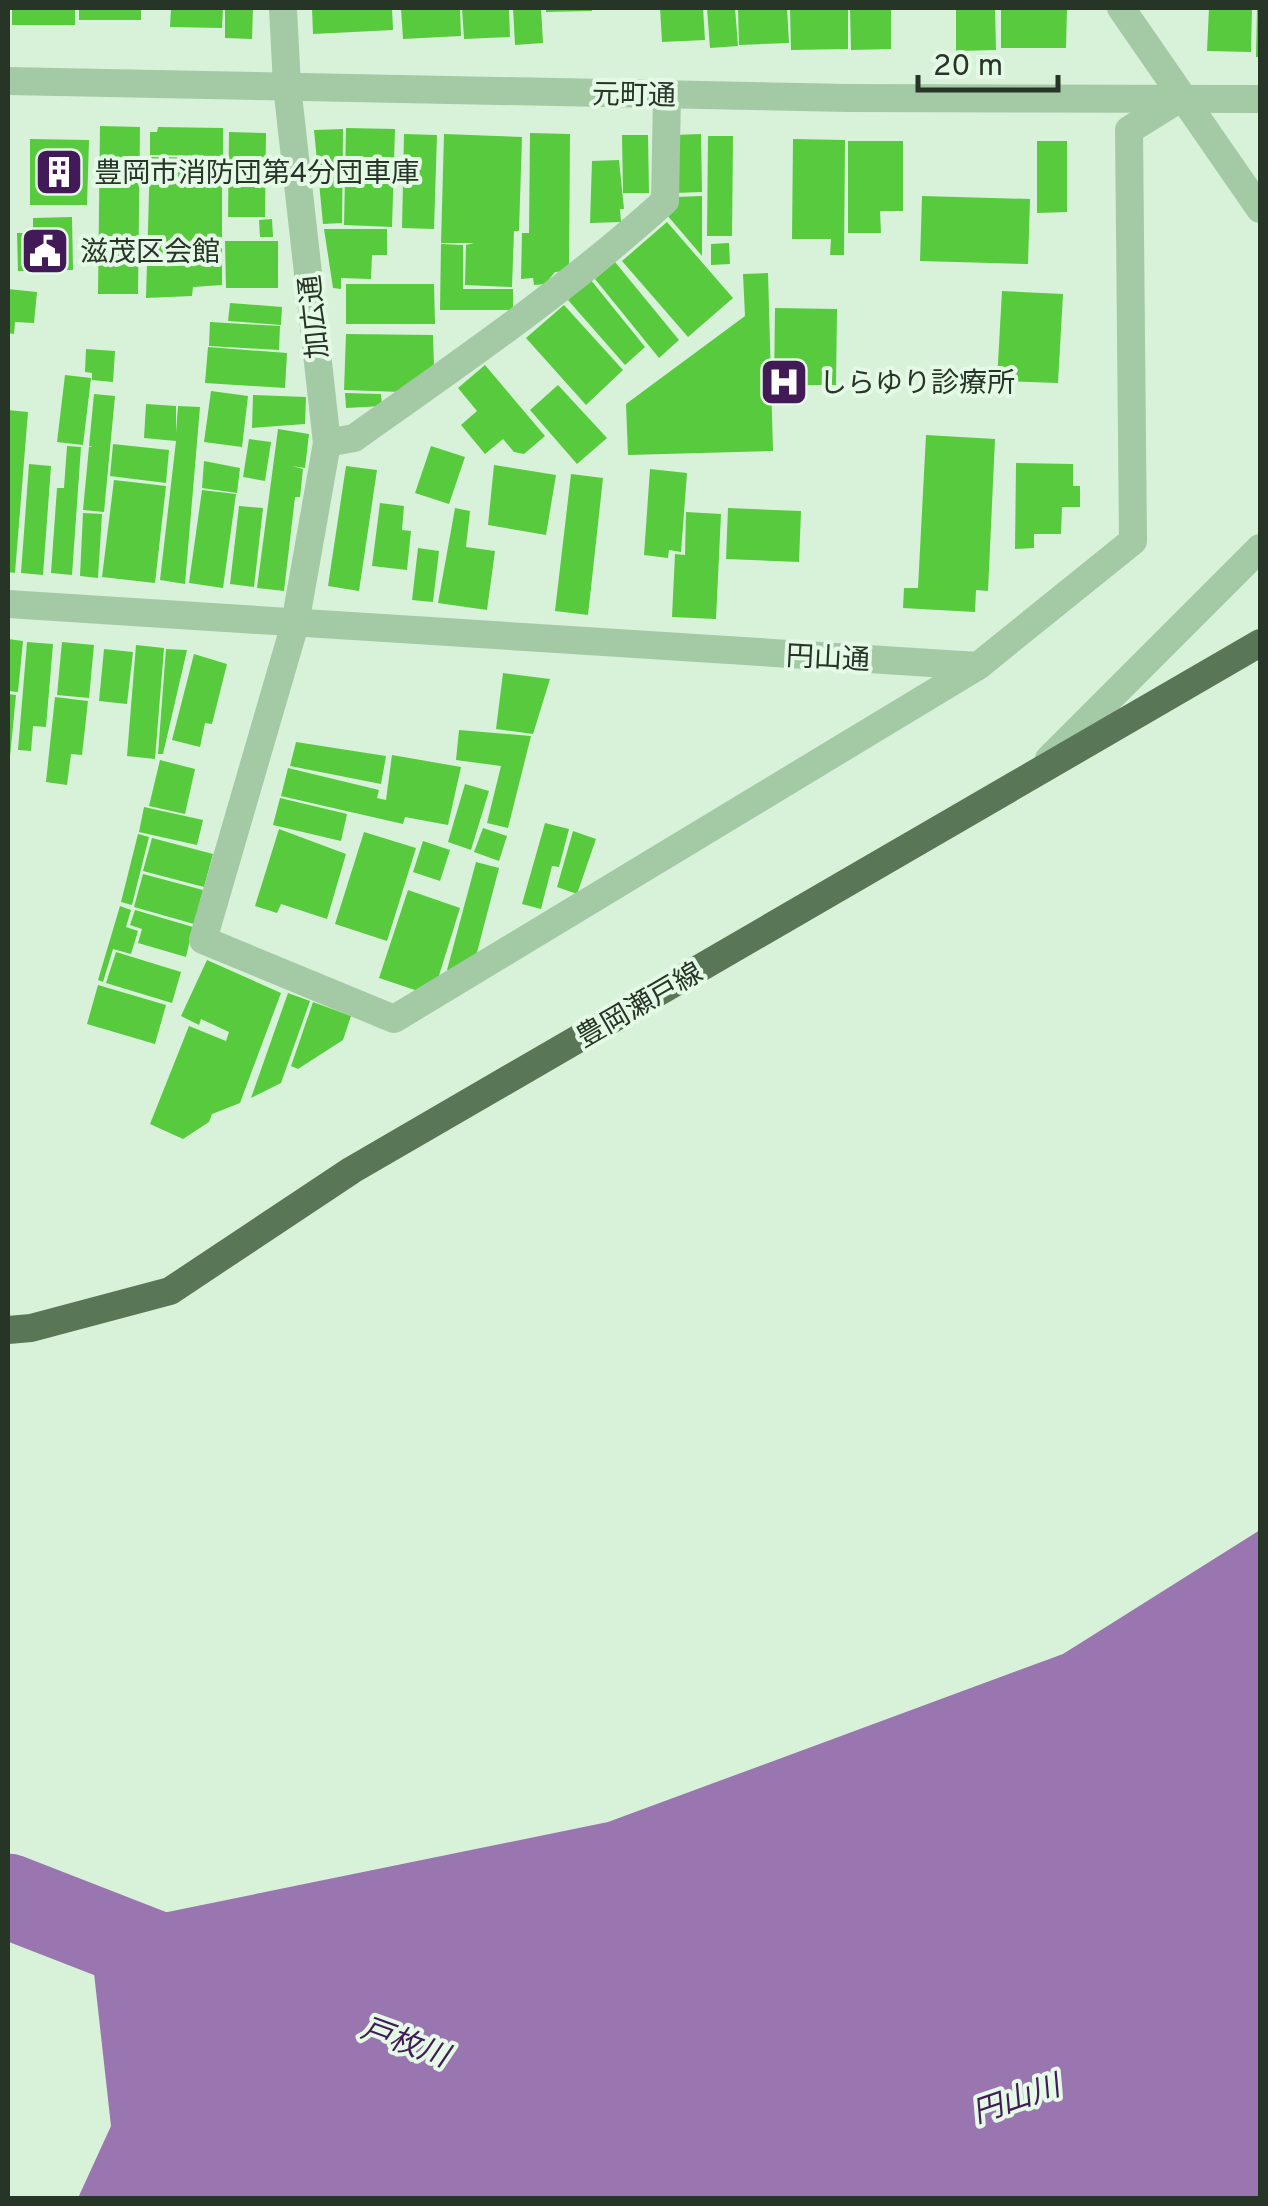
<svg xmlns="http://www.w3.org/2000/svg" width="1268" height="2206" font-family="Overpass,'Noto Sans JP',sans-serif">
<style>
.water{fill:#9976af}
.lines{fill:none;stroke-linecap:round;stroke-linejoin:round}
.river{stroke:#9976af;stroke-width:85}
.building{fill:#58ca3e}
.minor{stroke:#a4caa5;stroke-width:28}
.tertiary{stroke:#a4caa5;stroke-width:28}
.primary{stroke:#597756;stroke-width:28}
.labels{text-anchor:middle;stroke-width:8;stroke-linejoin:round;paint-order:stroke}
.street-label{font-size:28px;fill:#273526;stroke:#e4f9e6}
.poi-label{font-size:28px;fill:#273526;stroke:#e4f9e6;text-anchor:start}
.water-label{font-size:30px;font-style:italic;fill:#411a57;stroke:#e4f9e6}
</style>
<rect width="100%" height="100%" fill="#d8f2da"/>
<path class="water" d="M 1260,1530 L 1260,2198 L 78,2198 L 111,2126 L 89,1928 L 608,1822 L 1063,1654 Z"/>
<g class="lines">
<path class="river" d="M 8,1896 L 198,1970"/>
</g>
<g class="building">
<rect x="12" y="8" width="63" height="17"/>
<rect x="79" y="8" width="62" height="12"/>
<path d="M 171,8 L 223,8 L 222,28 L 170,27 Z"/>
<path d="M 225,8 L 253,8 L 252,39 L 225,38 Z"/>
<path d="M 312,8 L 392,8 L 393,30 L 313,34 Z"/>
<path d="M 401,8 L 460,8 L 461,36 L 403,39 Z"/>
<path d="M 462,8 L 509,8 L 510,37 L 464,39 Z"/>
<path d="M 513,8 L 541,8 L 543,43 L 515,45 Z"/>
<path d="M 546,8 L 592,8 L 592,11 L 546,12 Z"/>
<path d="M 660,8 L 703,8 L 705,40 L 662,42 Z"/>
<path d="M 707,8 L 735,8 L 738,46 L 710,48 Z"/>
<path d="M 738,8 L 787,8 L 789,43 L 739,45 Z"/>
<path d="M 790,8 L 848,8 L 848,49 L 791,50 Z"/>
<path d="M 850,8 L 891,8 L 891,49 L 851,50 Z"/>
<path d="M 956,8 L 995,8 L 996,50 L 956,51 Z"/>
<path d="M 1001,8 L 1067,8 L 1066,48 L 1001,48 Z"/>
<path d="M 1209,8 L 1252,8 L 1251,52 L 1207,51 Z"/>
<path d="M 1257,8 L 1260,8 L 1260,57 L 1256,57 Z"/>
<path d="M 100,126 L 140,127 L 138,294 L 98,294 Z"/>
<path d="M 158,127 L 223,128 L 223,156 L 150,155 L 150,132 L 157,132 Z"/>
<path d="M 346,128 L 395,129 L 392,227 L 344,225 Z"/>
<path d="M 343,129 L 342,223 L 323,224 L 314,130 Z"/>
<path d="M 229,132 L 266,133 L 265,217 L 228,217 Z"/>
<path d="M 530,133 L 570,134 L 569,271 L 555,272 L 545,284 L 534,285 L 533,278 L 521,279 L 522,233 L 529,233 Z"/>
<path d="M 404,134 L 437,135 L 434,229 L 402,228 Z"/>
<path d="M 444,134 L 522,137 L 519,231 L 514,231 L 512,287 L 465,285 L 466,245 L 474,243 L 441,243 Z"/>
<path d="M 701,134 L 702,192 L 674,193 L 674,135 Z"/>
<path d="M 622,135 L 648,135 L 649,193 L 623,193 Z"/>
<path d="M 708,136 L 733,136 L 732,236 L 707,236 Z"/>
<path d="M 30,139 L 89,140 L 87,205 L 30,205 Z"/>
<path d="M 793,139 L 845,140 L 844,255 L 830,255 L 831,239 L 792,239 Z"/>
<path d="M 848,141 L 903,141 L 903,211 L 880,211 L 881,233 L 848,233 Z"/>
<path d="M 1037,141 L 1067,141 L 1067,212 L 1037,213 Z"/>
<path d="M 150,157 L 222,158 L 222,285 L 193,287 L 192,296 L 146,298 Z"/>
<path d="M 619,160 L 624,209 L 620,209 L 621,222 L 590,223 L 592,161 Z"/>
<path d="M 702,196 L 702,256 L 667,215 L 675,197 Z"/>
<path d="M 922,196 L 1030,199 L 1028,264 L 920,261 Z"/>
<path d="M 72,217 L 73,270 L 18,271 L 17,233 L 33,233 L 33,218 Z"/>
<path d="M 272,219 L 273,237 L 260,237 L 259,220 Z"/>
<path d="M 667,222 L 733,298 L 688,337 L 622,261 Z"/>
<path d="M 324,229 L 387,229 L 387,255 L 372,255 L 371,279 L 341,278 L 341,289 L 333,288 Z"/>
<path d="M 225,241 L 278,241 L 278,288 L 226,288 Z"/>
<path d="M 729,243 L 730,264 L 711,265 L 711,244 Z"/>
<path d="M 441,244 L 463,245 L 463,289 L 513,289 L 513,310 L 440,310 Z"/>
<path d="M 615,262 L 679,340 L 659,358 L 595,279 Z"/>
<path d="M 768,273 L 773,451 L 628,455 L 626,404 L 745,316 L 743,274 Z"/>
<path d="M 590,279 L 645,347 L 625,365 L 568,300 Z"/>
<path d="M 346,284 L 434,284 L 435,324 L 346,324 Z"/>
<path d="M 8,289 L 37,292 L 34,323 L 15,322 L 14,334 L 8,333 Z"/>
<path d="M 1002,291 L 1063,294 L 1058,383 L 997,381 Z"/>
<path d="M 230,303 L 282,307 L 281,325 L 228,321 Z"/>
<path d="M 564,305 L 623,370 L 586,405 L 526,338 Z"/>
<path d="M 775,308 L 837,309 L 836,385 L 774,385 Z"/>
<path d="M 210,322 L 280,326 L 279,350 L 209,346 Z"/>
<path d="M 346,334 L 433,335 L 434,368 L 402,392 L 344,390 Z"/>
<path d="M 208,347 L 287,353 L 285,388 L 205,383 Z"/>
<path d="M 86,349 L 115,351 L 113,382 L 92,380 L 92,373 L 85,372 Z"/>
<path d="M 485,365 L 545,436 L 524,454 L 514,452 L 503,439 L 485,454 L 461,425 L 477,411 L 458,388 Z"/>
<path d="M 65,375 L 91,378 L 83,445 L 57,442 Z"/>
<path d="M 558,385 L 607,438 L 577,464 L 530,410 Z"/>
<path d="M 211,391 L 248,396 L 242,447 L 204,442 Z"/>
<path d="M 345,393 L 381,394 L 382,406 L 346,408 Z"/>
<path d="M 94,394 L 115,396 L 104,512 L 83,510 L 89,447 L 93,447 L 89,446 Z"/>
<path d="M 253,395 L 306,397 L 305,424 L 252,428 Z"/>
<path d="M 146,404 L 176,406 L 176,433 L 178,406 L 200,407 L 185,584 L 160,580 L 176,441 L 144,438 Z"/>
<path d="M 8,410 L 28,412 L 15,573 L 8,572 Z"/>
<path d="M 278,429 L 309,434 L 305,468 L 292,466 L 303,469 L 300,497 L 295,497 L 284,591 L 257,588 Z"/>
<path d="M 926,435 L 995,439 L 988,591 L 976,590 L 975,612 L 903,608 L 904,588 L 918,588 Z"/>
<path d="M 249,439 L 271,442 L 265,481 L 243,477 Z"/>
<path d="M 113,444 L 169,450 L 166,483 L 110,476 Z"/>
<path d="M 67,446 L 81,447 L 72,575 L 51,573 L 57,488 L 64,488 Z"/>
<path d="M 431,446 L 465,457 L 449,504 L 415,493 Z"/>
<path d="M 204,461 L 240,468 L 237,493 L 202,488 Z"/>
<path d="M 1016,463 L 1073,464 L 1073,486 L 1080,486 L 1080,507 L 1062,507 L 1061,534 L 1034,534 L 1034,548 L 1015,549 Z"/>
<path d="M 29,464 L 51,466 L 43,575 L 21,573 Z"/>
<path d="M 494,465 L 556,475 L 546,535 L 488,525 Z"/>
<path d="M 346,466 L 377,470 L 359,591 L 328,586 Z"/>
<path d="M 650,469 L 687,473 L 681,552 L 669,550 L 668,558 L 644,555 Z"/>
<path d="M 571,474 L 603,478 L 588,615 L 555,611 Z"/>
<path d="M 114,480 L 166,486 L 155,583 L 102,577 Z"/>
<path d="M 202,490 L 236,494 L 223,588 L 189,583 Z"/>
<path d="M 380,503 L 404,506 L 402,530 L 411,531 L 407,570 L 372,566 Z"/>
<path d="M 239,506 L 263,508 L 254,587 L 230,584 Z"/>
<path d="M 455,508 L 470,511 L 466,547 L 495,551 L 487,610 L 438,603 Z"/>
<path d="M 728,508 L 801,511 L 799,562 L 726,559 Z"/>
<path d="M 686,512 L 721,514 L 716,619 L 672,617 L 675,554 L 685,555 Z"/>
<path d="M 83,513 L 102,514 L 98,578 L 80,576 Z"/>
<path d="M 418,548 L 439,551 L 433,602 L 412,600 Z"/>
<path d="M 8,639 L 23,641 L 18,692 L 8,691 Z"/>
<path d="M 27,642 L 53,644 L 46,727 L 33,726 L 31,751 L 18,750 Z"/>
<path d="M 62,642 L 94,645 L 89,698 L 57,695 Z"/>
<path d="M 136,645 L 164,648 L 155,759 L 127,756 Z"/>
<path d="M 104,649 L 133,652 L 127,704 L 99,701 Z"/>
<path d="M 166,649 L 187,650 L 163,754 L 158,754 Z"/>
<path d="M 194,654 L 227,664 L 212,724 L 205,723 L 200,747 L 172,740 Z"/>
<path d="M 503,673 L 550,679 L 533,734 L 496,729 Z"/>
<path d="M 8,694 L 16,695 L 10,757 L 8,757 Z"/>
<path d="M 55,697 L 88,701 L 82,755 L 71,754 L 67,785 L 46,782 Z"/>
<path d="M 459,730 L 531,736 L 508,828 L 487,823 L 501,766 L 456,760 Z"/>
<path d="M 296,742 L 386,756 L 381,784 L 290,766 Z"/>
<path d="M 392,755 L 461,767 L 448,825 L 405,817 L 403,824 L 281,796 L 288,768 L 379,790 L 377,798 L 386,800 Z"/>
<path d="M 160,760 L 195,769 L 185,814 L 149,806 Z"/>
<path d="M 465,784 L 489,791 L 471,850 L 448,842 Z"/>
<path d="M 280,798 L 347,814 L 341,841 L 273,825 Z"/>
<path d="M 144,807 L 203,820 L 197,845 L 139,832 Z"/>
<path d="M 545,823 L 569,829 L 559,867 L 552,866 L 541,909 L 522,904 Z"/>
<path d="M 483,828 L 507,836 L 499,861 L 474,852 Z"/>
<path d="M 279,829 L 346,854 L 327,919 L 281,904 L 277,913 L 255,906 Z"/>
<path d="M 573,831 L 596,839 L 577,894 L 557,887 Z"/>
<path d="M 364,832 L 416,848 L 387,941 L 335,924 Z"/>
<path d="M 138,834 L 149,837 L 132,905 L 121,902 Z"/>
<path d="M 152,838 L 213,854 L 204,887 L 143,871 Z"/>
<path d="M 423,841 L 450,850 L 440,881 L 413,872 Z"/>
<path d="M 476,862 L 499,868 L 475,960 L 456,972 L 447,970 Z"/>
<path d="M 143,874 L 203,890 L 194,924 L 134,907 Z"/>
<path d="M 408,890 L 460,908 L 437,982 L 424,993 L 379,978 Z"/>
<path d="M 120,906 L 131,910 L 126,927 L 138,931 L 131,954 L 113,949 L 103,982 L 98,980 Z"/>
<path d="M 135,910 L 193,927 L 186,957 L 138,943 L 142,929 L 130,925 Z"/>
<path d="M 116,952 L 181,972 L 172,1003 L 106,983 Z"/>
<path d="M 207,960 L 281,993 L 240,1103 L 212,1114 L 209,1122 L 183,1139 L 150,1124 L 189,1026 L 226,1041 L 229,1032 L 201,1019 L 199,1025 L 181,1016 Z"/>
<path d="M 98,985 L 166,1005 L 155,1044 L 87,1024 Z"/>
<path d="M 288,993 L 310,1001 L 281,1083 L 251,1098 Z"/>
<path d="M 313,1002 L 351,1016 L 343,1040 L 298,1069 L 291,1066 Z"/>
</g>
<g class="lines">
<g class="minor">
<path d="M 283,8 L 287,86 L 327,443 L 295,624 L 203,940 L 394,1019 L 978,666"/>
<path d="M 327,443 L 354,438 C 461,362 568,289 665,201 L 667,95"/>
<path d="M 8,604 L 978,666 L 1133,541 L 1129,130 L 1182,97"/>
</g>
<g class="tertiary">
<path d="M 1121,8 L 1260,209"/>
<path d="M 8,81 L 848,98 L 1260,99"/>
<path d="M 1049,759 L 1260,548"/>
</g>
<path class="primary" d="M 8,1330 L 31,1328 L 170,1291 L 352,1170 L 1260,643"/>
</g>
<defs>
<g id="building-square" transform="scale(2.5)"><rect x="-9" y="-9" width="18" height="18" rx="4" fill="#411a57" stroke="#e4f9e6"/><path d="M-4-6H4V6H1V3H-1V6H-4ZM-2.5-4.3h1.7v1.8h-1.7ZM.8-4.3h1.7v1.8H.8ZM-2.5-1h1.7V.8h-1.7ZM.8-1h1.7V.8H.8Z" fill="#fff"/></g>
<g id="civic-square" transform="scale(2.5)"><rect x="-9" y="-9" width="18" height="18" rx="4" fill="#411a57" stroke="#e4f9e6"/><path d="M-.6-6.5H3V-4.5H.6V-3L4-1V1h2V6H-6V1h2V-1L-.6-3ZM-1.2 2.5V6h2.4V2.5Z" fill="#fff"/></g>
<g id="hospital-square" transform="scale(2.5)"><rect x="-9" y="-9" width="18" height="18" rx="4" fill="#411a57" stroke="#e4f9e6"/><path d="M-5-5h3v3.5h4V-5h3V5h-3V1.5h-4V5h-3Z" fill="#fff"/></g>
</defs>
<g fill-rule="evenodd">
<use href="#building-square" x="59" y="172"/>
<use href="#civic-square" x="45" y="251"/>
<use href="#hospital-square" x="784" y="382"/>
</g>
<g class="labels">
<g class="street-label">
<text transform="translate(634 94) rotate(1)" y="10">元町通</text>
<text transform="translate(313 317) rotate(-96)" y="10">加広通</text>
<text transform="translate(828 657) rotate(3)" y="10">円山通</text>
<text transform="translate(639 1004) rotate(-30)" y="10">豊岡瀬戸線</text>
</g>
<g class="poi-label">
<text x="94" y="182">豊岡市消防団第4分団車庫</text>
<text x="80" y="261">滋茂区会館</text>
<text x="819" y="392">しらゆり診療所</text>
</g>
<g class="water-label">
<text transform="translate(405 2042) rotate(20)" y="10">戸枚川</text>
<text transform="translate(1016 2099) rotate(-19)" y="10">円山川</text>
</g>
</g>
<rect width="1268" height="2206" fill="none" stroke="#273526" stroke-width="20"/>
<path d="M918 75v15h140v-15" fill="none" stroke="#273526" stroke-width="5"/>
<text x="933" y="75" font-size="30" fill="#273526" stroke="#e4f9e6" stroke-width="8" paint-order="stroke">20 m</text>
</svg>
